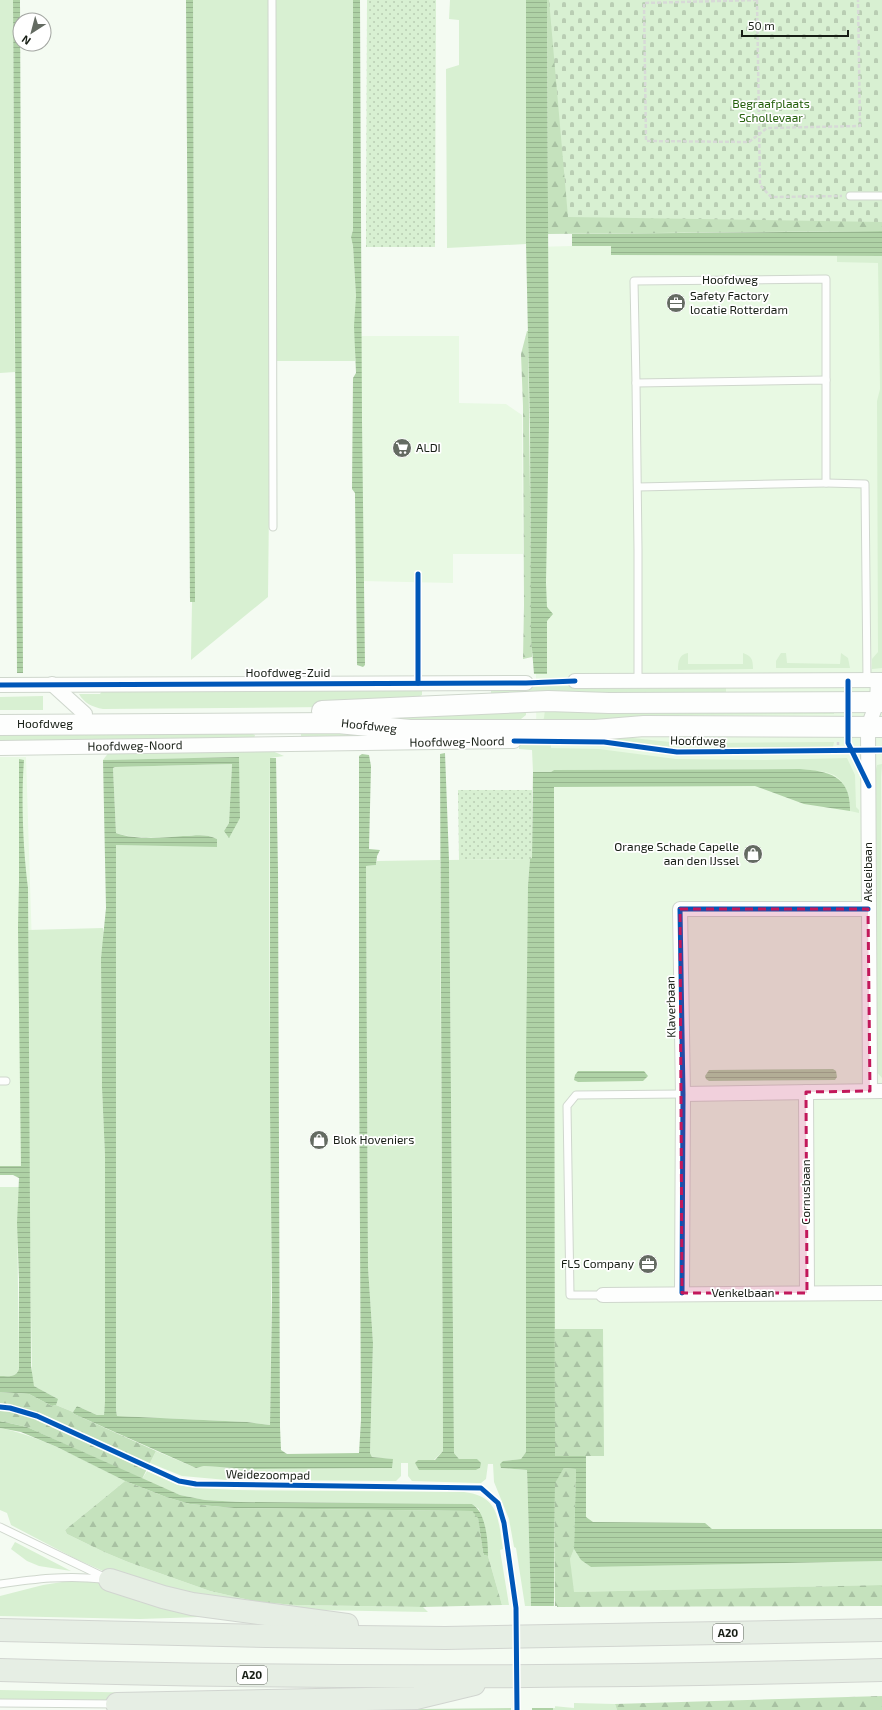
<svg xmlns="http://www.w3.org/2000/svg" width="882" height="1710" font-family="'Exo 2',sans-serif">
<style>
.built{fill:#e8f9e3}
.grass{fill:#d8f0d2}
.forest{fill:url(#forest-firs)}
.cemetery{fill:url(#cemetery-stones)}
.garden{fill:url(#garden-dots)}
.water{fill:url(#water-rules)}
.pier{fill:#f4fbf2}
.lines{fill:none;stroke-linecap:round;stroke-linejoin:round}
.lane-casing{stroke:#cfd7cd;stroke-width:9}
.street-casing{stroke:#cfd7cd;stroke-width:16}
.secondary-casing{stroke:#cfd7cd;stroke-width:22}
.highway-casing{stroke:#d1d5d0;stroke-width:24}
.path{stroke:#d7d9d7;stroke-width:2.5;stroke-dasharray:4 2;stroke-linecap:butt}
.lane{stroke:#fdfefd;stroke-width:7}
.street{stroke:#fdfefd;stroke-width:14}
.secondary{stroke:#fdfefd;stroke-width:20}
.highway{stroke:#e6eee4;stroke-width:22}
.cycleway-casing{stroke:#fff;stroke-width:8}
.cycleway{stroke:#0057b8;stroke-width:5}
.marked{fill:#c2185b;fill-opacity:0.2;stroke:#c2185b;stroke-width:3;stroke-dasharray:8 5;stroke-linejoin:round}
.labels{text-anchor:middle;stroke-width:3.5;stroke-linejoin:round;paint-order:stroke}
.shield{fill:#fff;stroke:#5d625b;stroke-width:1}
.shield-label{font-size:11px;font-weight:bold;fill:#171e15}
.park-label{font-size:12px;fill:#25600c;stroke:#fff}
.street-label{font-size:12px;fill:#171e15;stroke:#fff}
.poi-label{font-size:12px;fill:#171e15;stroke:#fff;text-anchor:start}
</style>
<defs>
<pattern id="forest-firs" width="22" height="20" patternUnits="userSpaceOnUse"><rect width="22" height="20" fill="#c5e2bd"/><path d="M5 1l3.5 6h-7zM16 11l3.5 6h-7z" fill="#a8c1a2"/></pattern>
<pattern id="cemetery-stones" width="16" height="16" patternUnits="userSpaceOnUse"><rect width="16" height="16" fill="#d8f0d2"/><path d="M2 7V4a2 2 0 0 1 4 0v3zM10 15v-3a2 2 0 0 1 4 0v3z" fill="#b9cdb3"/></pattern>
<pattern id="garden-dots" width="8" height="8" patternUnits="userSpaceOnUse"><rect width="8" height="8" fill="#d8f0d2"/><path d="M2 2h.1M6 6h.1" fill="none" stroke="#b9cdb3" stroke-width="1.8" stroke-linecap="round"/></pattern>
<pattern id="water-rules" width="6" height="5" patternUnits="userSpaceOnUse"><rect width="6" height="5" fill="#afd2a6"/><path d="M0 2.5h6" fill="none" stroke="#96b48e"/></pattern>
</defs>
<rect width="100%" height="100%" fill="#f4fbf2"/>
<g class="built">
<path d="M 572,246 L 611,246 L 611,255 L 882,256 L 882,1604 L 538,1598 L 537,890 L 534,247 Z"/>
<path d="M 357,336 L 459,336 L 459,403 L 506,404 L 522,415 L 523,554 L 453,554 L 453,583 L 361,581 Z"/>
<path d="M 0,757 L 26,757 L 39,1167 L 0,1168 Z"/>
</g>
<g class="grass">
<path d="M 0,0 L 13,0 L 15,372 L 0,373 Z"/>
<path d="M 193,0 L 269,0 L 270,417 L 268,597 L 191,660 L 192,602 L 195,602 Z"/>
<path d="M 275,0 L 353,0 L 353,230 L 351,237 L 353,246 L 356,296 L 355,361 L 277,361 Z"/>
<path d="M 450,0 L 526,0 L 526,244 L 447,248 L 446,69 L 459,65 L 459,20 L 449,19 Z"/>
<path d="M 837,256 L 882,256 L 882,668 L 872,669 L 872,659 L 878,652 L 877,401 L 880,389 L 878,263 L 837,262 Z"/>
<path d="M 688,653 L 688,664 L 743,664 L 743,653 C 752,656 753,660 753,669 L 678,670 C 678,662 679,654 688,653 Z"/>
<path d="M 781,653 L 786,653 L 787,663 L 840,664 L 841,653 L 848,658 L 850,668 L 776,668 L 776,661 Z"/>
<path d="M 576,686 L 576,689 L 726,688 L 726,697 L 491,693 L 491,687 Z"/>
<path d="M 422,690 L 422,695 L 416,698 L 326,707 L 103,709 C 92,707 84,703 79,694 L 100,694 L 102,691 Z"/>
<path d="M 43,696 L 43,710 L 0,710 L 0,697 Z"/>
<path d="M 545,710 L 834,710 L 834,714 L 683,715 L 650,721 L 542,722 L 544,718 Z"/>
<path d="M 526,711 L 526,715 L 521,719 L 422,721 L 339,715 Z"/>
<path d="M 0,729 L 242,729 L 255,735 L 254,739 L 0,744 Z"/>
<path d="M 301,732 L 614,736 L 670,742 L 669,747 L 602,739 L 301,738 Z"/>
<path d="M 834,742 L 833,747 L 714,748 L 713,743 Z"/>
<path d="M 515,744 L 551,744 L 551,748 L 599,749 L 676,759 L 765,760 L 847,758 L 855,775 L 856,807 L 859,810 L 859,813 L 850,811 C 850,799 846,782 834,775 C 827,771 808,770 800,769 L 554,770 L 551,772 L 533,772 L 532,750 L 519,749 L 519,746 L 514,746 Z"/>
<path d="M 270,750 L 284,756 L 270,758 C 267,981 274,1203 270,1425 L 247,1422 L 117,1416 L 116,1410 L 116,845 L 217,846 L 217,839 C 205,833 192,836 179,837 C 161,838 133,839 116,833 L 113,768 L 115,767 L 232,764 L 229,823 L 224,831 L 240,818 L 238,757 L 103,760 L 109,752 Z"/>
<path d="M 882,764 L 881,777 L 882,1078 L 875,1070 L 872,786 L 877,765 Z"/>
<path d="M 530,859 L 528,885 L 526,1452 L 521,1459 L 503,1461 L 501,1468 L 527,1470 L 531,1606 L 525,1606 L 516,1548 L 514,1547 L 509,1519 L 494,1482 L 493,1464 L 488,1464 L 486,1479 L 481,1483 L 477,1483 L 412,1481 L 408,1476 L 408,1463 L 401,1463 L 401,1476 L 396,1481 L 392,1481 L 246,1480 L 241,1478 L 240,1470 L 232,1470 L 232,1475 L 227,1480 L 182,1476 L 150,1463 L 156,1451 L 196,1468 L 204,1466 L 251,1469 L 392,1468 L 392,1459 L 372,1457 L 370,1453 L 373,1343 L 368,1267 L 366,866 L 376,865 L 377,861 L 440,860 L 443,1451 L 434,1460 L 418,1460 L 419,1470 L 476,1470 L 480,1468 L 477,1459 L 459,1459 L 454,1453 L 449,860 Z"/>
<path d="M 103,928 L 104,936 L 101,958 L 102,1088 L 105,1156 L 105,1401 L 104,1416 L 97,1415 L 77,1406 L 73,1412 L 56,1405 L 56,1398 L 34,1386 L 32,1380 L 29,1170 L 28,930 Z"/>
<path d="M 0,1187 L 19,1187 C 16,1248 19,1308 19,1369 C 16,1378 8,1376 0,1376 Z"/>
<path d="M 0,1428 C 44,1437 85,1461 125,1481 L 65,1530 L 67,1534 L 104,1552 L 128,1562 L 210,1591 L 258,1602 L 296,1605 L 423,1607 L 428,1612 L 252,1609 L 112,1575 L 76,1559 L 11,1525 L 7,1513 L 0,1510 Z"/>
<path d="M 147,1471 L 178,1485 L 195,1488 L 237,1490 L 464,1492 C 500,1496 498,1520 503,1549 L 500,1550 L 509,1605 L 502,1605 L 488,1556 L 479,1509 L 472,1504 L 240,1502 L 205,1500 L 180,1495 L 142,1479 Z"/>
<path d="M 15,1542 L 71,1571 L 39,1566 L 27,1561 L 11,1549 Z"/>
<path d="M 574,1549 L 581,1560 L 591,1567 L 882,1561 L 882,1585 L 573,1592 L 570,1559 Z"/>
<path d="M 75,1580 L 99,1583 L 230,1616 L 140,1619 L 0,1616 L 0,1596 L 43,1585 Z"/>
<path d="M 0,1690 L 251,1695 L 125,1700 L 0,1700 Z"/>
<path d="M 574,1703 L 615,1704 L 617,1710 L 553,1710 L 553,1706 L 574,1708 Z"/>
</g>
<g class="forest">
<path d="M 547,0 L 639,0 L 882,202 L 882,231 L 548,234 Z"/>
<path d="M 527,331 L 528,331 L 532,657 L 523,659 L 524,605 L 523,406 L 521,354 Z"/>
<path d="M 555,1329 L 603,1329 L 604,1456 L 555,1456 Z"/>
<path d="M 0,1392 L 29,1394 L 52,1406 L 56,1405 L 73,1412 L 74,1414 L 156,1451 L 142,1479 L 27,1427 L 0,1421 Z"/>
<path d="M 564,1468 L 576,1469 L 574,1549 L 570,1559 L 574,1592 L 882,1585 L 882,1606 L 555,1607 L 555,1482 Z"/>
<path d="M 125,1481 L 166,1497 L 190,1504 L 234,1508 L 472,1511 L 478,1517 L 483,1552 L 484,1555 L 488,1556 L 502,1605 L 423,1607 L 296,1605 L 258,1602 L 210,1591 L 128,1562 L 104,1552 L 67,1534 L 65,1530 Z"/>
<path d="M 882,1696 L 882,1710 L 617,1710 L 615,1704 Z"/>
<path d="M 511,1708 L 511,1710 L 331,1710 Z"/>
</g>
<path class="cemetery" d="M 549,0 L 882,0 L 882,222 L 568,217 Z"/>
<g class="garden">
<path d="M 367,0 L 436,0 L 435,247 L 366,247 Z"/>
<path d="M 458,790 L 532,790 L 532,859 L 459,860 Z"/>
</g>
<g class="water">
<path d="M 13,0 L 20,0 L 23,673 L 17,673 Z"/>
<path d="M 186,0 L 193,0 L 195,602 L 190,602 Z"/>
<path d="M 353,0 L 360,0 L 362,421 L 365,665 L 363,667 L 357,665 L 355,493 L 352,489 L 353,378 L 356,373 L 354,326 L 356,296 L 353,246 L 351,237 L 353,230 Z"/>
<path d="M 526,0 L 547,0 L 549,421 L 546,583 L 547,607 L 553,614 L 547,621 L 547,674 L 534,674 L 531,637 L 530,429 L 526,243 Z"/>
<path d="M 882,231 L 882,256 L 611,255 L 611,246 L 572,246 L 572,234 Z"/>
<path d="M 445,753 L 449,860 L 454,1453 L 459,1459 L 477,1459 L 481,1463 L 480,1468 L 476,1470 L 419,1470 L 415,1463 L 418,1460 L 435,1460 L 443,1451 L 440,754 Z"/>
<path d="M 362,754 L 369,755 L 371,766 L 369,849 L 380,850 L 377,856 L 376,865 L 366,866 L 368,1267 L 373,1343 L 370,1453 L 372,1457 L 393,1459 L 392,1468 L 251,1469 L 204,1466 L 196,1468 L 74,1414 L 73,1412 L 77,1406 L 97,1415 L 104,1415 L 105,1401 L 105,1156 L 102,1088 L 101,958 L 106,908 L 103,760 L 239,757 L 240,818 L 229,838 L 224,831 L 229,823 L 232,764 L 115,767 L 113,768 L 116,833 C 134,840 163,838 183,836 C 194,836 206,833 217,839 L 217,847 L 116,845 L 116,1410 L 117,1416 L 247,1422 L 270,1425 L 272,1296 L 270,1109 L 270,758 L 276,758 L 278,871 L 280,1427 L 281,1450 L 287,1454 L 359,1453 L 361,1420 L 359,1042 L 359,756 Z"/>
<path d="M 19,759 L 24,760 C 21,799 23,849 28,888 L 31,1366 L 34,1386 L 58,1399 L 56,1405 L 52,1406 L 29,1394 L 0,1392 L 0,1376 C 8,1376 16,1378 19,1369 L 19,1279 L 17,1223 L 19,1178 L 13,1175 L 0,1175 L 0,1166 L 21,1166 L 18,927 L 19,882 Z"/>
<path d="M 800,769 C 829,771 851,776 850,811 L 804,804 L 755,786 L 554,787 L 555,1456 L 586,1456 L 586,1517 L 593,1522 L 705,1523 L 712,1529 L 882,1529 L 882,1561 L 591,1567 L 581,1560 L 574,1549 L 576,1469 L 564,1468 L 555,1483 L 553,1710 L 532,1710 L 531,1606 L 527,1470 L 501,1468 L 500,1464 L 503,1461 L 521,1459 L 526,1452 L 526,1059 L 528,885 L 530,859 L 532,858 L 533,772 L 551,772 L 554,770 Z"/>
<path d="M 833,1069 L 836,1071 L 837,1077 L 835,1080 L 709,1081 L 706,1079 L 705,1076 L 709,1070 Z"/>
<path d="M 578,1071 L 644,1071 L 648,1076 L 643,1081 L 578,1082 L 574,1080 L 575,1075 Z"/>
<path d="M 0,1421 L 27,1427 L 180,1495 L 205,1500 L 240,1502 L 472,1504 C 486,1512 488,1541 488,1556 L 484,1555 L 483,1552 L 478,1518 L 472,1511 L 234,1508 L 190,1504 L 166,1497 L 125,1481 L 57,1447 L 21,1432 L 0,1428 Z"/>
</g>
<path class="pier" d="M 529,1606 L 557,1606 L 555,1708 L 530,1708 Z"/>
<g class="lines">
<g class="lane-casing">
<g id="lane">
<path d="M 272,0 L 273,527"/>
<path d="M 850,196 L 882,196"/>
<path d="M 636,383 L 634,281 L 826,279 L 826,380"/>
<path d="M 826,483 L 865,484 L 867,680"/>
<path d="M 638,681 L 638,550 L 636,383 L 826,380 L 826,483 L 638,487"/>
<path d="M 0,1081 L 6,1081"/>
<path d="M 603,1295 L 570,1295 L 567,1106 L 576,1095 L 683,1094"/>
<path d="M 0,1527 L 108,1579"/>
<path d="M 0,1584 C 35,1579 66,1575 102,1579"/>
<path d="M 0,1703 L 116,1704"/>
</g>
</g>
<g class="street-casing">
<g id="street">
<path d="M 575,681 L 882,680"/>
<path d="M 52,684 L 85,714"/>
<path d="M 0,685 L 526,683"/>
<path d="M 0,748 L 514,741"/>
<path d="M 870,1091 L 868,727 L 877,702 L 878,680"/>
<path d="M 806,1092 L 807,1293"/>
<path d="M 683,1094 L 882,1091"/>
<path d="M 682,1293 L 683,1094 L 680,909 L 868,909"/>
<path d="M 603,1295 L 882,1293"/>
</g>
</g>
<g class="secondary-casing">
<g id="secondary">
<path d="M 322,711 L 548,701 L 609,703 L 882,702"/>
<path d="M 0,725 L 338,723 L 410,730 L 595,730 L 644,726 L 882,727"/>
</g>
</g>
<g class="highway-casing">
<g id="highway">
<path d="M 110,1580 L 163,1597 L 192,1604 L 347,1625"/>
<path d="M 0,1630 L 267,1636 L 445,1638 L 882,1630"/>
<path d="M 0,1670 C 294,1679 588,1678 882,1670"/>
<path d="M 117,1704 L 416,1698 L 474,1684"/>
</g>
</g>
<g class="path">
<path d="M 757,0 L 644,3 L 646,141 L 749,142 L 767,128 L 860,126 L 858,0"/>
<path d="M 757,0 L 760,185 L 771,197 L 842,196"/>
<path d="M 838,751 L 838,742"/>
</g>
<use href="#lane" class="lane"/>
<use href="#street" class="street"/>
<use href="#secondary" class="secondary"/>
<use href="#highway" class="highway"/>
<g class="cycleway-casing">
<g id="cycleway">
<path d="M 848,681 L 848,743 L 869,786"/>
<path d="M 418,683 L 418,574"/>
<path d="M 0,685 L 526,683 L 575,681"/>
<path d="M 514,741 L 604,742 L 677,752 L 882,750"/>
<path d="M 682,1293 L 683,1094 L 680,909 L 868,909"/>
<path d="M 0,1407 L 10,1408 L 37,1416 L 179,1481 L 196,1484 L 481,1488 L 498,1503 L 504,1523 L 516,1608 L 517,1710"/>
</g>
</g>
<use href="#cycleway" class="cycleway"/>
</g>
<path class="marked" d="M 680,909 L 868,909 L 870,1091 L 806,1092 L 807,1293 L 682,1293 Z"/>
<defs>
<g id="office-disc" transform="scale(1)"><circle r="9.5" fill="#646b62" stroke="#fff"/><path d="M-6-3h4V-5.5h4V-3h4V5H-6ZM-1-4.5V-3h2v-1.5ZM-6 0V1H6V0Z" fill="#fff"/></g>
<g id="supermarket-disc" transform="scale(1)"><circle r="9.5" fill="#646b62" stroke="#fff"/><path d="M-6-5.5h2.5l.6 2H6L4.5 2H-2.5L-4.4-4H-6ZM-1.5 3.2a1.3 1.3 0 1 0 .1 0ZM3 3.2a1.3 1.3 0 1 0 .1 0Z" fill="#fff"/></g>
<g id="shop-disc" transform="scale(1)"><circle r="9.5" fill="#646b62" stroke="#fff"/><path d="M-5-2.5h2.3a2.7 3.5 0 0 1 5.4 0H5L5.5 6h-11ZM-1.5-2.5h3a1.5 2.3 0 0 0-3 0Z" fill="#fff"/></g>
</defs>
<g fill-rule="evenodd">
<use href="#office-disc" x="676" y="303"/>
<use href="#supermarket-disc" x="402" y="448"/>
<use href="#shop-disc" x="753" y="854"/>
<use href="#shop-disc" x="319" y="1140"/>
<use href="#office-disc" x="648" y="1264"/>
</g>
<g class="labels">
<g class="shield">
<rect x="713" y="1624" width="30" height="18" rx="3"/>
<rect x="237" y="1666" width="30" height="18" rx="3"/>
</g>
<g class="shield-label">
<text x="728" y="1637">A20</text>
<text x="252" y="1679">A20</text>
</g>
<g class="park-label">
<text x="771" y="108">Begraafplaats<tspan x="771" dy="14">Schollevaar</tspan></text>
</g>
<g class="street-label">
<text x="730" y="284">Hoofdweg</text>
<text x="288" y="677">Hoofdweg-Zuid</text>
<text x="45" y="728">Hoofdweg</text>
<text transform="translate(369 726) rotate(6)" y="4">Hoofdweg</text>
<text transform="translate(698 741) rotate(1)" y="4">Hoofdweg</text>
<text transform="translate(457 742) rotate(-1)" y="4">Hoofdweg-Noord</text>
<text transform="translate(135 746) rotate(-1)" y="4">Hoofdweg-Noord</text>
<text transform="translate(868 872) rotate(-90)" y="4">Akeleibaan</text>
<text transform="translate(671 1007) rotate(-91)" y="4">Klaverbaan</text>
<text transform="translate(806 1192) rotate(-90)" y="4">Cornusbaan</text>
<text x="743" y="1297">Venkelbaan</text>
<text transform="translate(268 1475) rotate(1)" y="4">Weidezoompad</text>
</g>
<g class="poi-label">
<text x="690" y="300">Safety Factory<tspan x="690" dy="14">locatie Rotterdam</tspan></text>
<text x="416" y="452">ALDI</text>
<text x="739" y="851" text-anchor="end">Orange Schade Capelle<tspan x="739" dy="14">aan den IJssel</tspan></text>
<text x="333" y="1144">Blok Hoveniers</text>
<text x="634" y="1268" text-anchor="end">FLS Company</text>
</g>
</g>
<g transform="translate(32 32) rotate(216)"><circle r="19" fill="#ffffff" stroke="#a2a5a1"/>
<path d="M0-3L7 15L0 10L-7 15Z" fill="#646b62"/>
<text y="-6" font-size="11" font-weight="bold" text-anchor="middle" fill="#171e15">N</text>
</g>
<path d="M742 30v6h106v-6" fill="none" stroke="#171e15" stroke-width="2"/>
<text x="748" y="30" font-size="12" fill="#171e15" stroke="#ffffff" stroke-width="3" paint-order="stroke">50 m</text>
</svg>
